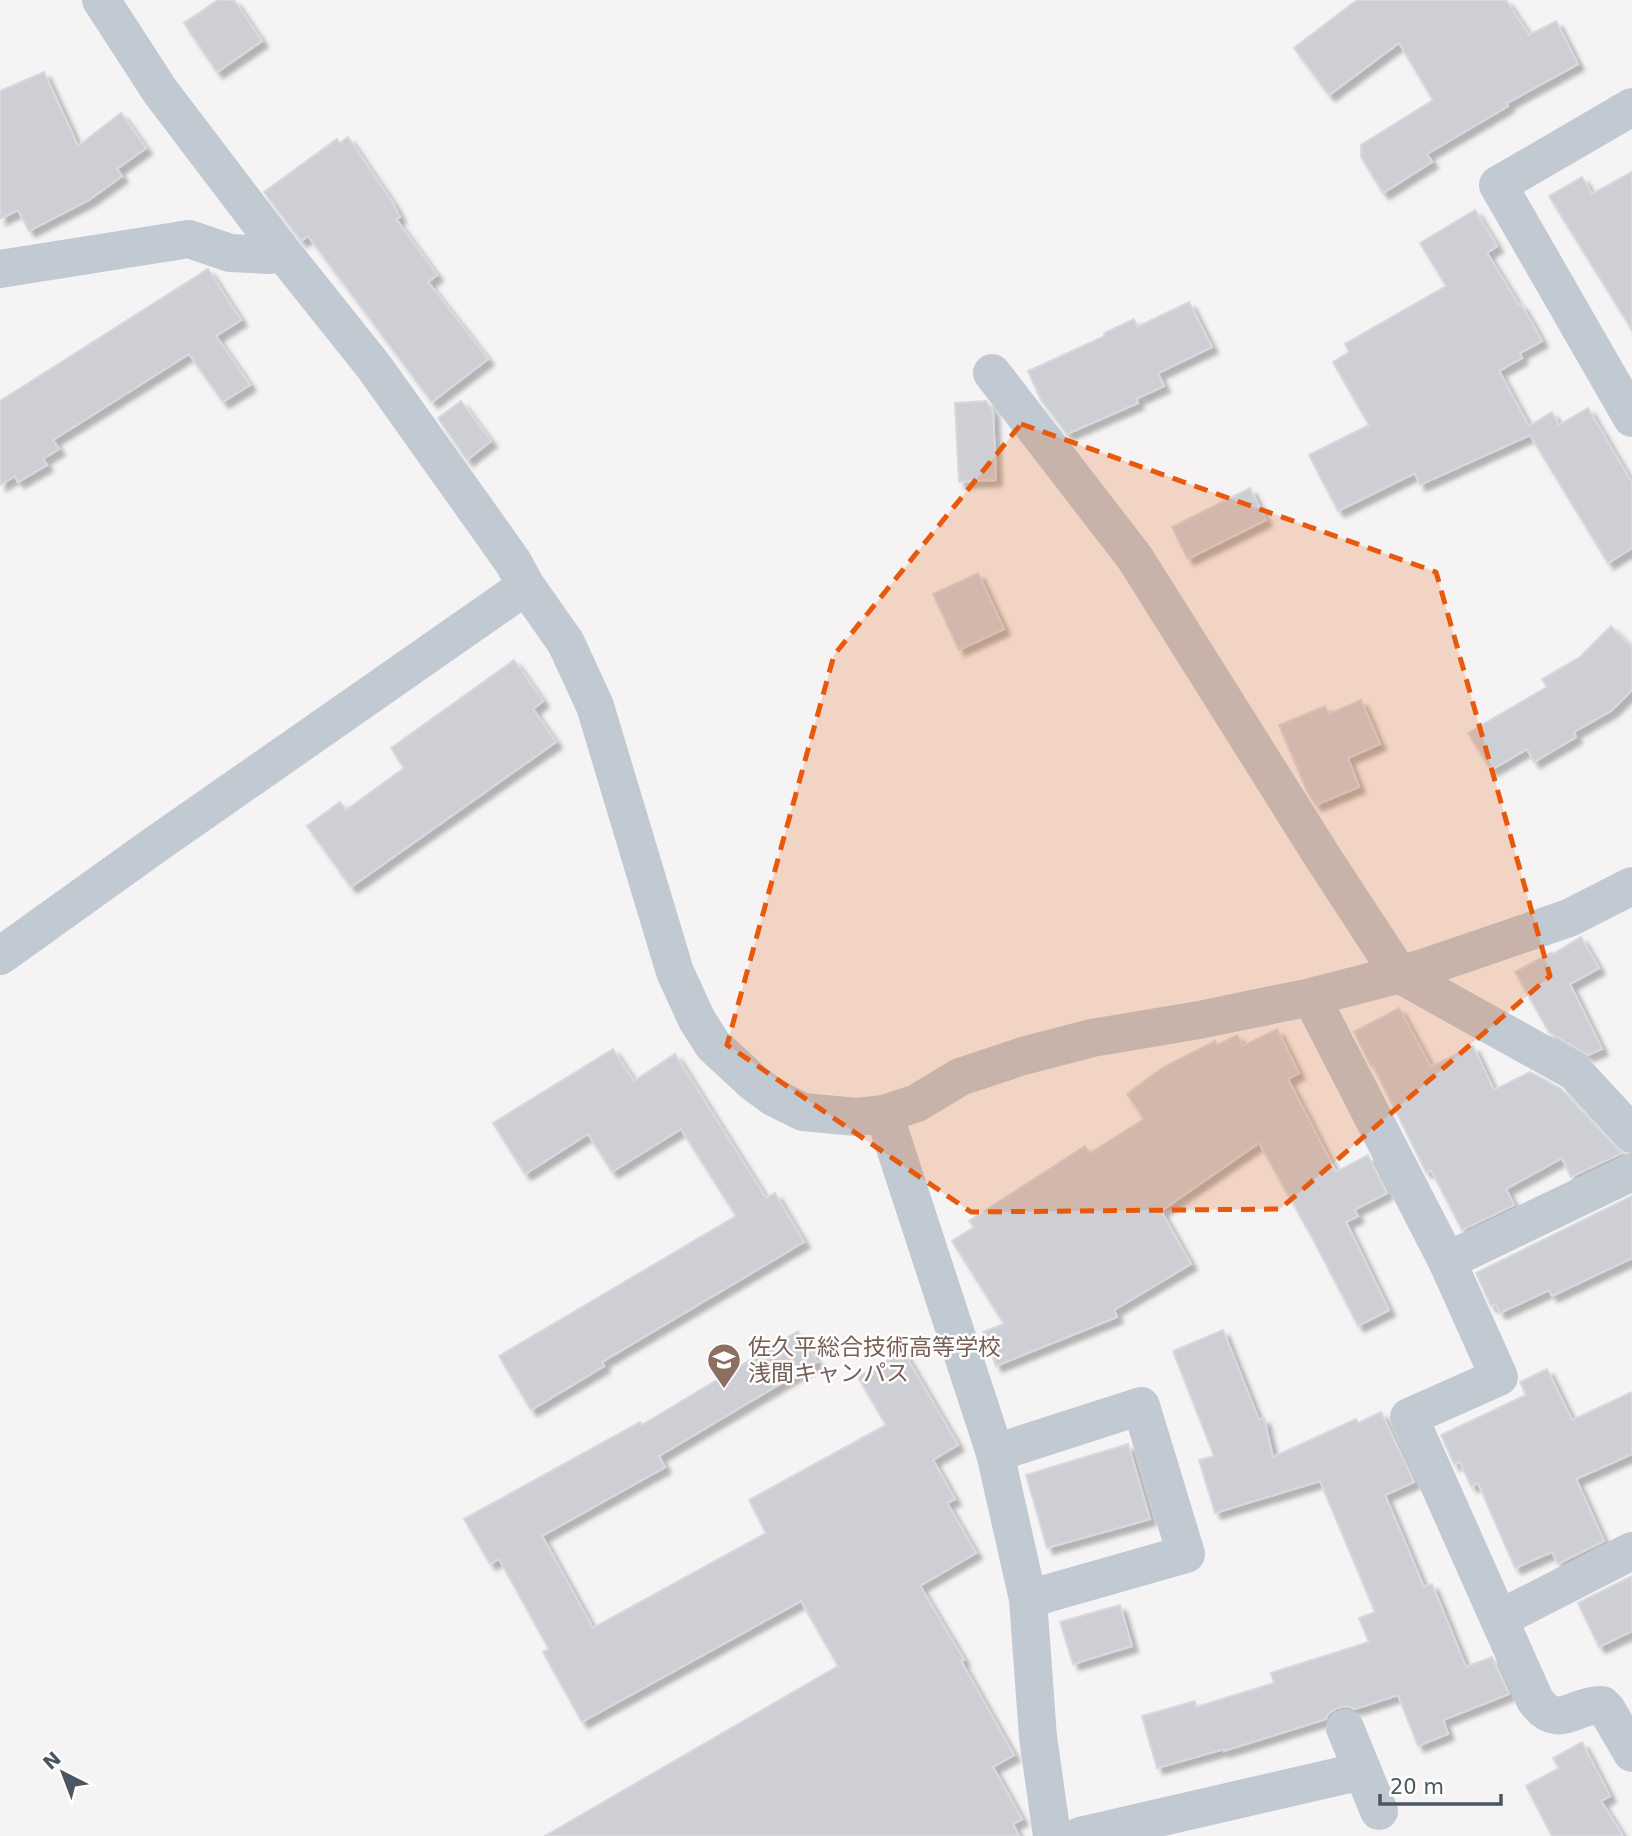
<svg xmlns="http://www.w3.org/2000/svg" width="1632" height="1836" font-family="'DejaVu Sans','Noto Sans JP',sans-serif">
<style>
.building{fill:#cdcfd5;stroke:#d7d9de;stroke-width:2;filter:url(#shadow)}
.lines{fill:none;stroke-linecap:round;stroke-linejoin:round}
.minor{stroke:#c1cad2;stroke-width:38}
.marked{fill:#e8590c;fill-opacity:0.2;stroke:#e8590c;stroke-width:5;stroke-dasharray:14 9;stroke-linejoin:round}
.labels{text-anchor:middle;stroke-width:5;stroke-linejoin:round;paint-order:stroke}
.education-label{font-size:23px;fill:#785e54;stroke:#fff;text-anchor:start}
</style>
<defs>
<filter id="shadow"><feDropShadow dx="6" dy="6" stdDeviation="2" flood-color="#0004"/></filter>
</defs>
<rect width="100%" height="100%" fill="#f5f3f3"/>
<g class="building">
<path d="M 218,0 L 234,0 L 262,41 L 217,72 L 184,23 Z"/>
<path d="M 1357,0 L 1506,0 L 1529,35 L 1556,21 L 1578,64 L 1507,103 L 1508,106 L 1427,154 L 1432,162 L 1383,193 L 1361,157 L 1361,145 L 1433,100 L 1399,43 L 1329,95 L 1294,48 Z"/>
<path d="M 44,72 L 78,146 L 121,113 L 146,148 L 117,169 L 122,176 L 89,200 L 29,231 L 18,210 L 0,219 L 0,91 Z"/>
<path d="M 348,137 L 393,203 L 400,217 L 396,219 L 437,275 L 428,282 L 488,359 L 432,402 L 308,236 L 301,241 L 264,192 L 337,139 L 340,143 Z"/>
<path d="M 1632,172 L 1632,330 L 1549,196 L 1582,177 L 1592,194 Z"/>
<path d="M 1475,210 L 1497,246 L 1487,253 L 1519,305 L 1521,304 L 1542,341 L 1520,353 L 1522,358 L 1499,371 L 1529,426 L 1552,412 L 1559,425 L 1588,408 L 1632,483 L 1632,548 L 1608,563 L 1530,435 L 1420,485 L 1415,473 L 1338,511 L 1309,455 L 1369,425 L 1333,362 L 1349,352 L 1345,344 L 1446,286 L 1420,243 Z"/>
<path d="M 208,269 L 241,320 L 216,336 L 250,385 L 223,402 L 189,354 L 53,440 L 59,449 L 43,459 L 47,465 L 18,482 L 15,476 L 0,485 L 0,401 Z"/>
<path d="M 1189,302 L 1212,347 L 1158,373 L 1164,386 L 1136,399 L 1138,403 L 1067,434 L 1041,400 L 1028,371 L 1105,336 L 1104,333 L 1134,319 L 1137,327 Z"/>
<path d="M 461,401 L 491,441 L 467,460 L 438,418 Z"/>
<path d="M 986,401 L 993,411 L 996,480 L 959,482 L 955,403 Z"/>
<path d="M 1250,488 L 1266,520 L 1188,559 L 1172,527 Z"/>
<path d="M 978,573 L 1004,629 L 959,650 L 933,594 Z"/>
<path d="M 1611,626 L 1632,647 L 1632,690 L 1611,711 L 1574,732 L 1576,737 L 1534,762 L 1527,749 L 1491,770 L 1468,733 L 1547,687 L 1542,679 L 1580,657 Z"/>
<path d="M 514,660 L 543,701 L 533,709 L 556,742 L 351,887 L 307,826 L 340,802 L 346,810 L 404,768 L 391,748 Z"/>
<path d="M 1361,700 L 1380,744 L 1348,758 L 1359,787 L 1316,805 L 1308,793 L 1279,725 L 1325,706 L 1329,714 Z"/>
<path d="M 1581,937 L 1599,968 L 1570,984 L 1602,1049 L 1588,1055 L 1549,1032 L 1515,972 L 1552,952 L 1553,954 Z"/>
<path d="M 1399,1008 L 1431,1067 L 1473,1046 L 1494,1090 L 1530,1072 L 1561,1089 L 1622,1153 L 1571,1177 L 1562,1158 L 1506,1189 L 1514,1205 L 1462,1230 L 1431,1170 L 1426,1172 L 1373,1065 L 1371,1066 L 1354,1032 Z"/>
<path d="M 1277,1029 L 1299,1073 L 1288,1079 L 1336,1172 L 1368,1155 L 1387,1193 L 1354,1210 L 1358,1216 L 1346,1222 L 1389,1310 L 1358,1326 L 1313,1239 L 1259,1143 L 1161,1211 L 1191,1264 L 1114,1310 L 1117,1317 L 996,1366 L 983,1332 L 1004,1324 L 952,1241 L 974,1227 L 969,1221 L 1085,1146 L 1090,1153 L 1144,1119 L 1127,1094 L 1162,1068 L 1215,1041 L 1217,1045 L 1237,1035 L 1243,1046 Z"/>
<path d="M 613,1049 L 634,1081 L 675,1054 L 766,1198 L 775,1193 L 804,1242 L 602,1362 L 604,1366 L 531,1410 L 499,1356 L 736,1216 L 681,1129 L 612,1172 L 588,1134 L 525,1174 L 493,1123 Z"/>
<path d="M 1632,1196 L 1632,1258 L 1552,1296 L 1549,1290 L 1500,1313 L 1496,1304 L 1491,1306 L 1476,1273 Z"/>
<path d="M 1223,1330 L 1259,1420 L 1264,1418 L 1273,1457 L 1356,1419 L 1358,1423 L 1381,1412 L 1414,1482 L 1385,1495 L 1424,1587 L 1432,1584 L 1466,1667 L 1492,1657 L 1509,1694 L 1443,1720 L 1448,1734 L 1418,1746 L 1398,1695 L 1355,1709 L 1347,1706 L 1337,1708 L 1328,1714 L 1326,1719 L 1224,1751 L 1224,1749 L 1157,1768 L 1142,1716 L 1195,1701 L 1196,1707 L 1274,1683 L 1271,1673 L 1369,1642 L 1359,1618 L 1375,1612 L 1320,1481 L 1215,1513 L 1199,1460 L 1214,1456 L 1173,1351 Z"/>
<path d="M 798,1331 L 817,1362 L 659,1456 L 665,1467 L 542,1536 L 593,1628 L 766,1533 L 749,1500 L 886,1425 L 858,1377 L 903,1351 L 958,1445 L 933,1460 L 955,1499 L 947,1503 L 976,1553 L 920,1586 L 964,1660 L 961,1661 L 1014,1755 L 993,1767 L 1022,1819 L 1013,1824 L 1019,1836 L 545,1836 L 838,1666 L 801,1601 L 582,1722 L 543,1652 L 549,1649 L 499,1559 L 490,1564 L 464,1519 L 640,1422 L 642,1425 Z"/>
<path d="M 1547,1369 L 1572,1420 L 1632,1392 L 1632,1454 L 1576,1479 L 1604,1541 L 1558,1564 L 1552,1552 L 1515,1568 L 1478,1483 L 1471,1486 L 1460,1462 L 1454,1464 L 1441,1435 L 1526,1395 L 1520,1382 Z"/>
<path d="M 1128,1444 L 1150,1519 L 1047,1548 L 1026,1475 Z"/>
<path d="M 1632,1576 L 1632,1631 L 1599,1647 L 1578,1603 Z"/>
<path d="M 1120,1605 L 1132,1646 L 1073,1664 L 1060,1622 Z"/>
<path d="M 1582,1742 L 1610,1796 L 1601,1801 L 1623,1836 L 1552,1836 L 1526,1786 L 1559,1768 L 1553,1758 Z"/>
</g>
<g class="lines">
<g class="minor">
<path d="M 101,0 L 160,91 L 280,249 L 375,368 L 513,562 L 526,586 L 566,643 L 595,706 L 675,972 L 697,1020 L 713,1045 L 754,1083 L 773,1097 L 803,1112 L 857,1117 L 884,1114 L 995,1453 L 1028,1599 L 1038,1737 L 1052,1836"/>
<path d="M 1632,107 L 1498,185 L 1632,418"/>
<path d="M 0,269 L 189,239 L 230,253 L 269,255 L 280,249"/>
<path d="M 992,373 L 1135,558 L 1322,856 L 1399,974 L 1575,1072 L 1632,1134"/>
<path d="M 0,956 L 152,847 L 526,586"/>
<path d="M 1311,997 L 1447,1261 L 1499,1377 L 1409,1417 L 1535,1700 C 1558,1732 1574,1704 1602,1705 L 1607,1710 L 1632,1753"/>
<path d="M 884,1114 L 917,1103 L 960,1077 L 1023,1056 L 1092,1038 L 1199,1020 L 1311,997 L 1420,969 L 1569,918 L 1632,886"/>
<path d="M 1447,1261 L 1632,1172"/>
<path d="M 995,1453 L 1141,1406 L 1186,1554 L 1028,1599"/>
<path d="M 1499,1619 L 1632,1551"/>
<path d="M 1345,1728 L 1379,1811"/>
<path d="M 1080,1836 L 1362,1771"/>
</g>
</g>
<path class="marked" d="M 1021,424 L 1436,572 L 1550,976 L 1280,1209 L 971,1212 L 727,1045 L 834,655 Z"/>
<defs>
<g id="school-pin" transform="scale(1.75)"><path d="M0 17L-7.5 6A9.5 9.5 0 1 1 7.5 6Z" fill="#8d6e63" stroke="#fff"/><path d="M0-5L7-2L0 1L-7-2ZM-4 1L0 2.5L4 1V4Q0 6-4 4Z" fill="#fff"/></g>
</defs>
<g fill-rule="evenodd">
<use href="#school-pin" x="724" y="1360"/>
</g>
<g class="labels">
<g class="education-label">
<text x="748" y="1355">佐久平総合技術高等学校<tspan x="748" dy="26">浅間キャンパス</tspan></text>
</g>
</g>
<g transform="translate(63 1773) rotate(318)" stroke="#ffffff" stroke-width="5" paint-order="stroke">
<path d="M0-5L12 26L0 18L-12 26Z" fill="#4a5661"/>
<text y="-10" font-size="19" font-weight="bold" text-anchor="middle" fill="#4a5661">N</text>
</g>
<path d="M1380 1794v10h121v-10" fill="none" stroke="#4a5661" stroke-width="3.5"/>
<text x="1390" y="1794" font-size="21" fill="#4a5661" stroke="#ffffff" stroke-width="5" paint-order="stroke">20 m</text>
</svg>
